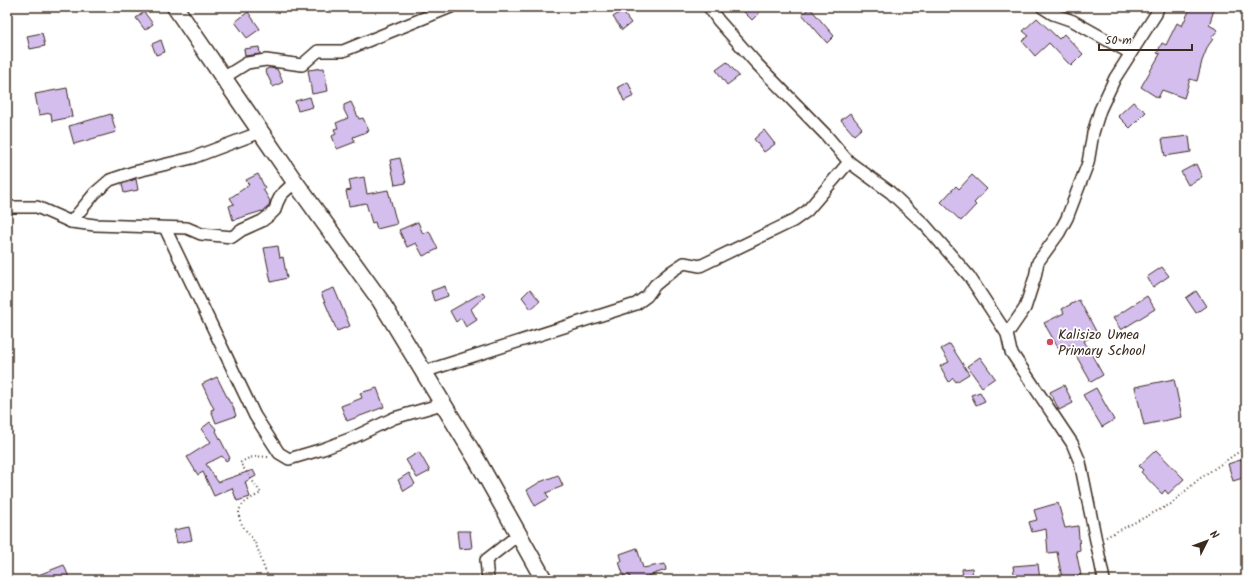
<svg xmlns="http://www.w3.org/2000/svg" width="1253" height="587" font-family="Kalam,sans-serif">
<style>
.building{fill:#d4beee;stroke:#3b2a1e}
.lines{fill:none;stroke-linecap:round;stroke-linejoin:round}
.street-casing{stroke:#3b2a1e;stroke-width:14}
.secondary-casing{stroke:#3b2a1e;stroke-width:19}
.path{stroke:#3b2a1e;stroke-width:2;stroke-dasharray:1 3;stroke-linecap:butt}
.street{stroke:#fff;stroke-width:11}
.secondary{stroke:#fff;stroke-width:16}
.poi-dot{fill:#d1495b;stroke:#fff;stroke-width:1.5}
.labels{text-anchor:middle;stroke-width:3.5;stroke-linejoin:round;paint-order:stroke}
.poi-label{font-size:14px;fill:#3b2a1e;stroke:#fff;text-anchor:start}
</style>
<rect width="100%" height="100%" fill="#fff"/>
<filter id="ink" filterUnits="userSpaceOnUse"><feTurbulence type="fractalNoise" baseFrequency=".025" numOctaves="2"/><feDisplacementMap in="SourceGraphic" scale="8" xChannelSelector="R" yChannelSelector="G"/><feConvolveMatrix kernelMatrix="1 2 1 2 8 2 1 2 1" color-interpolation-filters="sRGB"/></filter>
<g filter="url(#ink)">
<g class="building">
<path d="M 739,7 L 755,7 L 760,12 L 752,20 Z"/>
<path d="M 1191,7 L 1215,7 L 1209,25 L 1218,30 L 1211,38 L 1213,39 L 1208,46 L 1202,61 L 1197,81 L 1190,79 L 1184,98 L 1162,90 L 1158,98 L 1141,87 L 1160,54 L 1157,53 L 1162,43 L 1166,45 L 1177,23 L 1182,26 Z"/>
<path d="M 810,8 L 834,36 L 827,43 L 802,14 Z"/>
<path d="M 622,11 L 631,23 L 622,30 L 613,17 Z"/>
<path d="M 144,12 L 153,24 L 145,30 L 136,18 Z"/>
<path d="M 248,12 L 260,29 L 247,38 L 235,22 Z"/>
<path d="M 1037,18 L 1059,39 L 1064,34 L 1083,54 L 1071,66 L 1049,43 L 1035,56 L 1022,41 L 1029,36 L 1023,31 Z"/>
<path d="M 42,33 L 45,46 L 30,49 L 27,36 Z"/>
<path d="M 161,40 L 165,52 L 156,55 L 152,44 Z"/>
<path d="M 259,47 L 260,54 L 245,56 L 244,49 Z"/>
<path d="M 727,62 L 739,76 L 727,85 L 716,70 Z"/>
<path d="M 269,68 L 277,69 L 283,82 L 273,87 L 265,70 Z"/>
<path d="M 324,68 L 328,91 L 312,94 L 308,70 Z"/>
<path d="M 628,82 L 634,96 L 624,101 L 618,87 Z"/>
<path d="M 67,88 L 72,117 L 52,121 L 51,113 L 39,115 L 35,94 Z"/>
<path d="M 310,97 L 313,107 L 298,111 L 295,101 Z"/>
<path d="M 351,102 L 359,119 L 363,118 L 369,131 L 353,137 L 355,142 L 337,149 L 332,136 L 336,134 L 334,129 L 338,128 L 336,123 L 348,118 L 344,110 L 344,105 Z"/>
<path d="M 1133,102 L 1146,112 L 1130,128 L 1118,116 Z"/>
<path d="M 850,113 L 862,128 L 854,135 L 841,120 Z"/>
<path d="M 111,114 L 116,132 L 74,144 L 69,126 Z"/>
<path d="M 764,130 L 775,144 L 764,152 L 754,139 Z"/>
<path d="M 1189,136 L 1191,152 L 1165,156 L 1162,139 Z"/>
<path d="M 400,158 L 406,183 L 395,185 L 390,160 Z"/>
<path d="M 1196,164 L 1202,177 L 1188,185 L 1181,172 Z"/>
<path d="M 258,174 L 265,188 L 263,189 L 270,201 L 269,206 L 262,212 L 262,211 L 233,220 L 229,206 L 234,204 L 230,198 L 249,185 L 246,180 Z"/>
<path d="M 972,175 L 987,189 L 974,203 L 976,205 L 961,221 L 941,202 L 956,186 L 959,189 Z"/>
<path d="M 364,177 L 367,194 L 388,190 L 397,224 L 377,229 L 375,222 L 372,223 L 366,203 L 349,206 L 346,191 L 351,190 L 349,180 Z"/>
<path d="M 136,179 L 138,190 L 124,193 L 122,184 Z"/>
<path d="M 418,222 L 423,234 L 429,231 L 438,249 L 423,256 L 416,243 L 407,247 L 399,230 Z"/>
<path d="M 278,246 L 280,258 L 283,257 L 287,278 L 271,282 L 264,248 Z"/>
<path d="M 1162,267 L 1169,276 L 1153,287 L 1147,277 Z"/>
<path d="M 445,286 L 448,296 L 434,301 L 431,291 Z"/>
<path d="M 334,288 L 350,326 L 337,331 L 321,293 Z"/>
<path d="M 530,289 L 540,301 L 531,309 L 522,297 Z"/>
<path d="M 1196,291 L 1206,306 L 1196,313 L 1186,298 Z"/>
<path d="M 483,292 L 485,296 L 471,309 L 477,320 L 466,327 L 461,318 L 456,322 L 450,311 Z"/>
<path d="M 1147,296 L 1155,309 L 1121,330 L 1113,318 Z"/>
<path d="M 1079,300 L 1097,333 L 1084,341 L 1103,375 L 1091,382 L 1070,345 L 1060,351 L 1044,323 L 1064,313 L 1062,309 Z"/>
<path d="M 950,344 L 969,374 L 956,382 L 953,378 L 949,382 L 940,366 L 949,362 L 941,349 Z"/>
<path d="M 980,357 L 995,378 L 982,387 L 967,366 Z"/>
<path d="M 217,377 L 230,403 L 232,403 L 236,416 L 216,423 L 211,410 L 214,409 L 202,384 Z"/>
<path d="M 1174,379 L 1182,417 L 1144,425 L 1135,387 Z"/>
<path d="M 1064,385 L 1073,403 L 1059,410 L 1050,392 Z"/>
<path d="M 377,388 L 384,407 L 347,421 L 341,406 L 362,398 L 360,393 Z"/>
<path d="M 1096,388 L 1114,420 L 1102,427 L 1083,395 Z"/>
<path d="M 980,392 L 985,401 L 976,405 L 971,395 Z"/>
<path d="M 210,422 L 217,430 L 216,431 L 230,458 L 226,461 L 222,456 L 206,464 L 218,482 L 253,470 L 256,476 L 245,482 L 250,497 L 237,501 L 232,488 L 214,496 L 203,472 L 198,475 L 187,457 L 211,442 L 201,429 Z"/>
<path d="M 1156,450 L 1184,479 L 1168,494 L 1165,490 L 1162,494 L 1141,472 L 1143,470 L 1139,466 Z"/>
<path d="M 419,452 L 430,471 L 417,478 L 406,460 Z"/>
<path d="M 1246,458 L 1246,477 L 1233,481 L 1228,464 Z"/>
<path d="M 409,473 L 415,484 L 404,491 L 398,480 Z"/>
<path d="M 558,475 L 563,486 L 546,493 L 549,498 L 535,506 L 527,490 L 540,482 Z"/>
<path d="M 1058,503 L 1065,528 L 1078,526 L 1080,550 L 1076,551 L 1081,575 L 1062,578 L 1057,552 L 1048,553 L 1046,529 L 1032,532 L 1029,522 L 1037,520 L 1034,510 Z"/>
<path d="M 189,527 L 192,540 L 177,543 L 174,530 Z"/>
<path d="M 457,531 L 470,531 L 472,548 L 459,549 Z"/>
<path d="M 637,548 L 643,568 L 665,564 L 666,570 L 636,580 L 631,580 L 629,575 L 624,577 L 619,562 L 622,561 L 620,554 Z"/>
<path d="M 1038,564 L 1040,580 L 1015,580 L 1013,566 Z"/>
<path d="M 64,565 L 70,580 L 28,580 L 28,579 Z"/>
<path d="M 972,568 L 973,580 L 963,580 L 962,569 Z"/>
</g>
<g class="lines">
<g class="street-casing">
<g id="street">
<path d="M 709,7 L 718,20 L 756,63 L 826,135 L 849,162 L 890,192 L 925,225 L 969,276 L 1007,334 L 1011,352 L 1072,443 L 1080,462 L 1104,580"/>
<path d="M 1042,7 L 1053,14 L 1073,21 L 1130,53"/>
<path d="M 223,78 L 247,63 L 266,60 L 302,65 L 318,51 L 343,51 L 451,7"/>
<path d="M 7,207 L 37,207 L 71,222 L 95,225 L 187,228 L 201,234 L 232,237 L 242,230 L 262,221 L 270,215 L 275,210 L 277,203 L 281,195 L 295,182"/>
<path d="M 71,222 L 95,193 L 110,180 L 134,172 L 192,158 L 261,132"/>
<path d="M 165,228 L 255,416 L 279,453 L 289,459 L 323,449 L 352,438 L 394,418 L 442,404"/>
<path d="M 1007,334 L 1025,308 L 1035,277 L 1038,262 L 1059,233 L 1067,218 L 1088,163 L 1093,133 L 1100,110 L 1115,78 L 1156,14 L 1158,7"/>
<path d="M 423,372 L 636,304 L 647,296 L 655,285 L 672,271 L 684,263 L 700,266 L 793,221 L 807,211 L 849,162"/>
<path d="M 488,580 L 486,560 L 518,535"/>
</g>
</g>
<g class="secondary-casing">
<path id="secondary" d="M 175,7 L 295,182 L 380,300 L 477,460 L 544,580"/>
</g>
<g class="path">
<path d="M 268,457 C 257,456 250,456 240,463 L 261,493 C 254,497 239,503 239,513 C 238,524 250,534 255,543 C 261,554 263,573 272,580"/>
<path d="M 1106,537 L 1171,504 L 1199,479 L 1246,447"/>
</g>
<use href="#street" class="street"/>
<use href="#secondary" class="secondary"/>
</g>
</g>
<circle class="poi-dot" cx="1050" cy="342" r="4"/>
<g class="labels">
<g class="poi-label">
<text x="1058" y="339">Kalisizo Umea<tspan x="1058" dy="16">Primary School</tspan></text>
</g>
</g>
<rect width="1253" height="587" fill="none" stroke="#fff" stroke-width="24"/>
<rect x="12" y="12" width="1229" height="563" fill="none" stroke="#3b2a1e" stroke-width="1.5" filter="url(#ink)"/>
<g transform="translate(1207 541) rotate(48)" stroke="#ffffff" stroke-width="3" paint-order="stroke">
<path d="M0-3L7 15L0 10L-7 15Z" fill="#3b2a1e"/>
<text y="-6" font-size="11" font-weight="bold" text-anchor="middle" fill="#3b2a1e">N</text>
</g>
<path d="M1099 44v6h93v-6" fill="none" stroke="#3b2a1e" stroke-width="2"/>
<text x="1105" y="44" font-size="12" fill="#3b2a1e" stroke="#ffffff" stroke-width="3" paint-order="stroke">50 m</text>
</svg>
